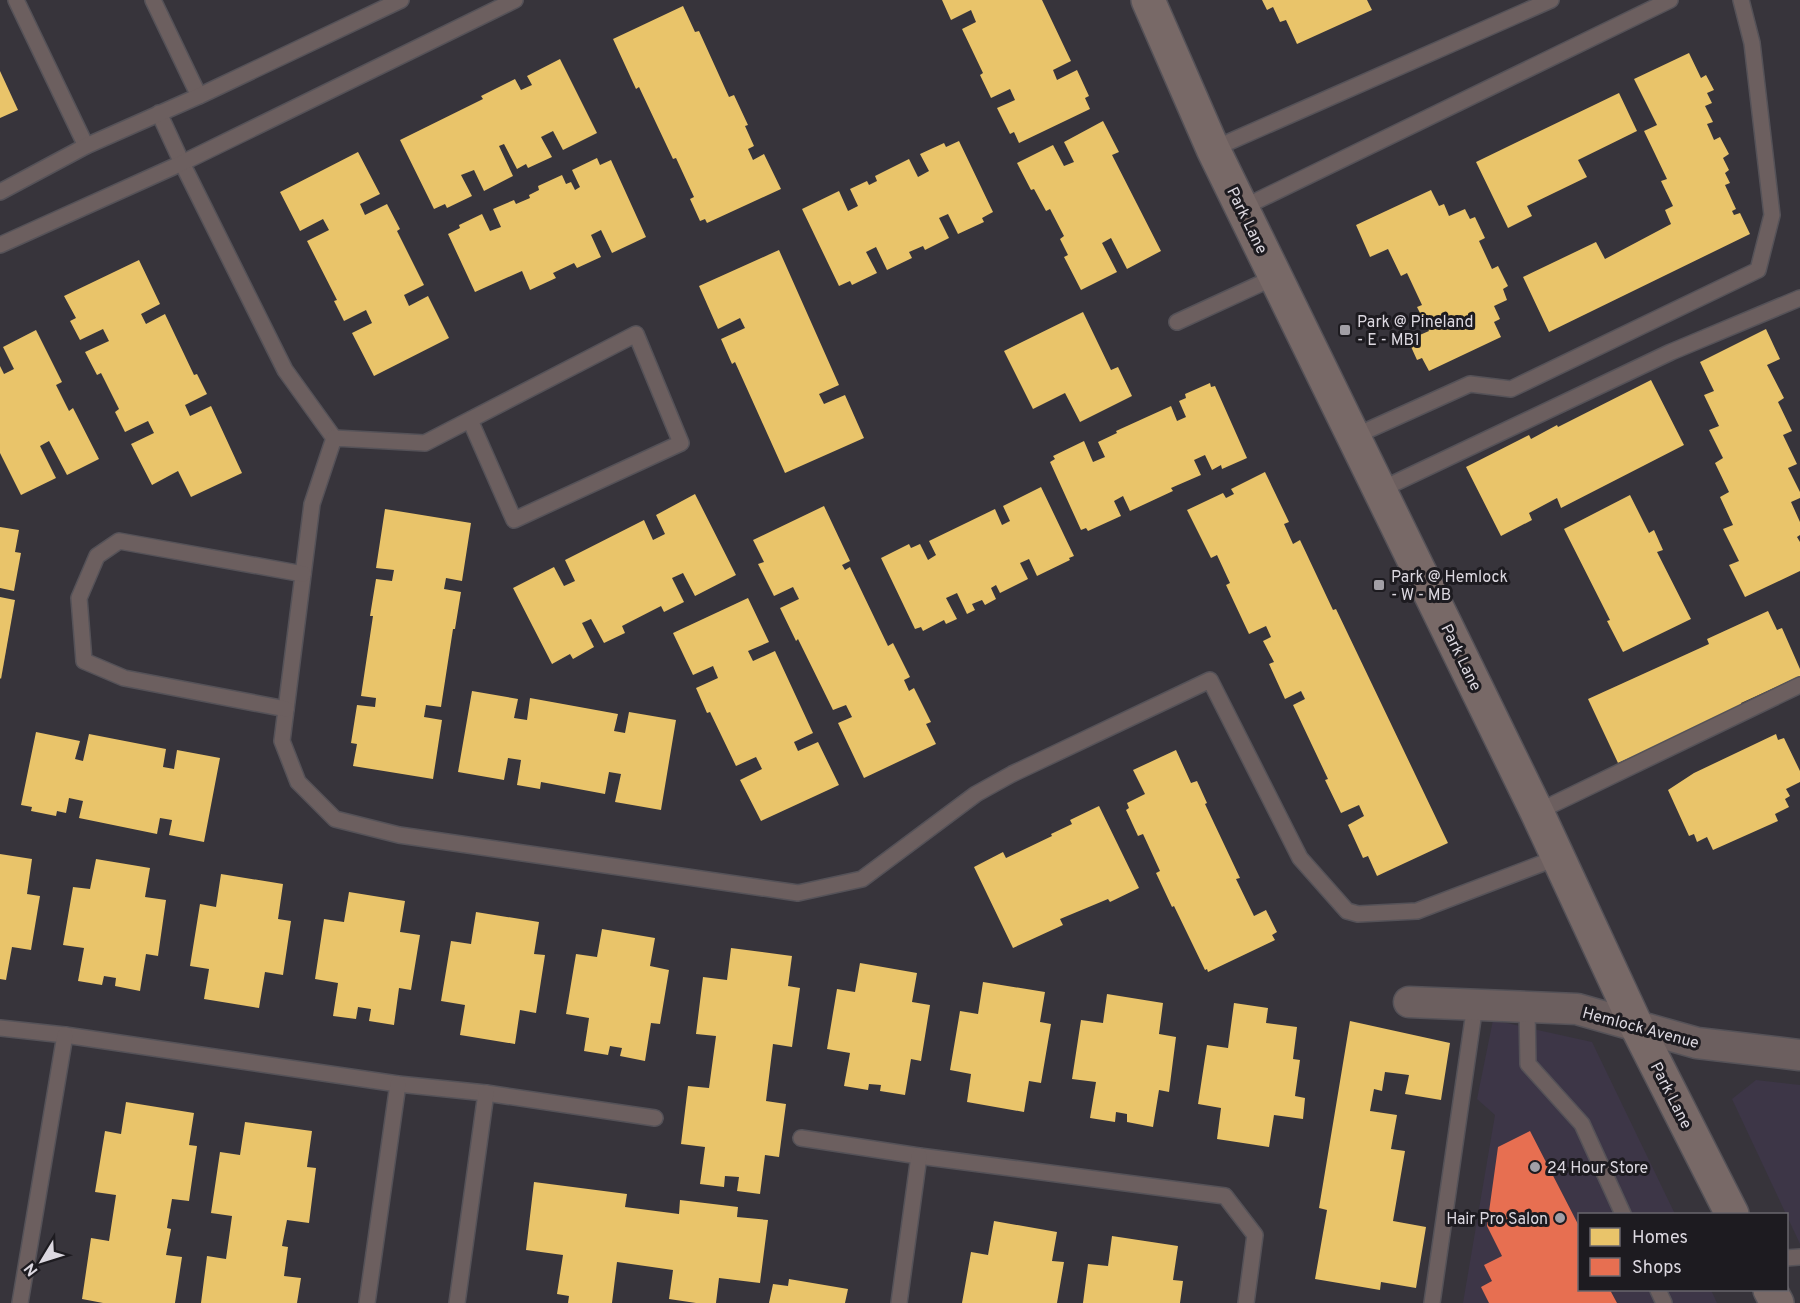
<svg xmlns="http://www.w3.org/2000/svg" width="1800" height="1303" font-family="Overpass,sans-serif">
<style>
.built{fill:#3d3647}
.homes{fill:#e9c46a}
.shops{fill:#e76f51}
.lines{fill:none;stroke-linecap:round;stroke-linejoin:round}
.lane-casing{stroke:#555258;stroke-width:18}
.street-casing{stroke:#555258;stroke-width:33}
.secondary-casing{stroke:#555258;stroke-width:36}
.lane{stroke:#6c5f5f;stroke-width:15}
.street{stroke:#6c5f5f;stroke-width:30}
.secondary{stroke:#786967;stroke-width:33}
.poi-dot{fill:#a29fa6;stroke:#1d1b20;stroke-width:2}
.labels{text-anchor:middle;stroke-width:6;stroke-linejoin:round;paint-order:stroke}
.street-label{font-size:16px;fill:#dcd8e0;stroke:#1d1b20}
.poi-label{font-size:16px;fill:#dcd8e0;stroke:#1d1b20;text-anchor:start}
</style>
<rect width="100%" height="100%" fill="#37343b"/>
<g class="built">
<path d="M 1493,1020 L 1592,1042 L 1675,1214 L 1580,1214 L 1580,1290 L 1711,1290 L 1717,1303 L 1463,1303 L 1495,1115 L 1477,1099 Z"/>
<path d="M 1756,1080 L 1800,1085 L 1800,1244 L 1732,1099 Z"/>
</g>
<g class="homes">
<path d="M 942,0 L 1042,0 L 1071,61 L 1053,70 L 1057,80 L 1077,70 L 1089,96 L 1085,98 L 1090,109 L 1019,143 L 1014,132 L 1010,134 L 997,108 L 1015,100 L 1010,89 L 991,98 L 980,75 L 983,73 L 962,29 L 976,22 L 971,10 L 951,20 Z"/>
<path d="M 1262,0 L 1367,0 L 1372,10 L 1297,44 L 1286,20 L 1280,22 L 1273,7 L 1267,10 Z"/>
<path d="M 683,6 L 695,32 L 699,31 L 729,97 L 734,95 L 748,125 L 745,126 L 754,146 L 748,149 L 753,160 L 764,154 L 781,189 L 707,223 L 705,219 L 700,221 L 690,199 L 694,197 L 676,158 L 673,159 L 639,87 L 636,89 L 613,39 Z"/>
<path d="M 1689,53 L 1701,78 L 1706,75 L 1714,90 L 1707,93 L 1712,103 L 1705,106 L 1713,122 L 1707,124 L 1714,140 L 1720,137 L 1729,154 L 1723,158 L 1729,170 L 1725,173 L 1730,183 L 1725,185 L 1736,209 L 1732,211 L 1734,215 L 1740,213 L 1750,234 L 1549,332 L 1523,277 L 1596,242 L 1605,259 L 1671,224 L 1665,210 L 1673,206 L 1661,181 L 1667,179 L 1644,131 L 1657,125 L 1634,79 Z"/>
<path d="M 560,59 L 597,133 L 563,150 L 553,131 L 541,137 L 552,157 L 528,168 L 526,164 L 517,169 L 504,144 L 499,146 L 513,176 L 484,191 L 474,170 L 461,175 L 472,196 L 447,208 L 445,204 L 434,209 L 400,140 L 483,99 L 481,96 L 515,79 L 521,90 L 532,85 L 527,76 Z"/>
<path d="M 0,71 L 18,110 L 0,118 Z"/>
<path d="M 1619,93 L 1637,131 L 1578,160 L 1587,177 L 1527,206 L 1532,216 L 1508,228 L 1476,162 Z"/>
<path d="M 1103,121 L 1119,152 L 1112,155 L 1161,251 L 1127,269 L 1111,238 L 1102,243 L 1117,272 L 1081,290 L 1064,257 L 1068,255 L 1060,239 L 1064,236 L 1050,209 L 1046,211 L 1034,189 L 1031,190 L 1017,163 L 1053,145 L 1064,166 L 1074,162 L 1064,142 Z"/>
<path d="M 959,141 L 993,212 L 982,218 L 984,222 L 958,234 L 948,214 L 939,218 L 949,238 L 925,250 L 923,246 L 909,252 L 912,258 L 887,270 L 876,247 L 866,252 L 877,273 L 852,285 L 850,281 L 839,286 L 802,209 L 839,191 L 848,211 L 858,206 L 850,189 L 867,181 L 869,185 L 877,181 L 875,176 L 909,159 L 918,177 L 929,171 L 920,154 L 944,143 L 946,147 Z"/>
<path d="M 358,152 L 380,194 L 360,204 L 365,215 L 387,204 L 400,229 L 397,231 L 424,285 L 404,295 L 409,306 L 428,296 L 449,338 L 374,376 L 352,333 L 372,323 L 366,310 L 344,321 L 334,301 L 337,300 L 307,241 L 329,230 L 323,219 L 300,231 L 280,192 Z"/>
<path d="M 597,158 L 600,165 L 611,160 L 646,237 L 612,253 L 601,230 L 591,235 L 601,257 L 577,268 L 574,263 L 553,273 L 556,278 L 530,290 L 522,271 L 475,292 L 448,234 L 460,228 L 459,225 L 482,214 L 490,231 L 501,227 L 493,209 L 514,200 L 516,204 L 530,198 L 529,195 L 539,190 L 538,186 L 562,175 L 566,184 L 571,182 L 575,190 L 580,187 L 572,170 Z"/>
<path d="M 1431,190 L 1439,206 L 1444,204 L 1449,216 L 1465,209 L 1470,219 L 1475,217 L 1485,238 L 1479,241 L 1492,269 L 1498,266 L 1508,286 L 1503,289 L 1507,300 L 1494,306 L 1500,319 L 1494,322 L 1501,337 L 1429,371 L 1422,358 L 1417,360 L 1408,340 L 1429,331 L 1417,307 L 1422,305 L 1407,273 L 1401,276 L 1388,249 L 1370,257 L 1356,225 Z"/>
<path d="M 779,250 L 839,385 L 819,394 L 824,404 L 845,395 L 864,438 L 785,473 L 735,362 L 732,364 L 721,339 L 745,328 L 740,318 L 718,329 L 699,286 Z"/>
<path d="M 139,260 L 160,304 L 141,314 L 146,324 L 165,314 L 194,375 L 197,374 L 207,394 L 185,405 L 190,416 L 211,406 L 242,473 L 191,497 L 178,471 L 152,485 L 131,444 L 154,433 L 148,421 L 125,432 L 115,412 L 119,409 L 101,373 L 97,375 L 85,352 L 109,341 L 103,329 L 80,340 L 70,321 L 76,318 L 64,296 Z"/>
<path d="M 1083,312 L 1111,370 L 1118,367 L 1132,396 L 1080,422 L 1065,393 L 1033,409 L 1004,351 Z"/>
<path d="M 1766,329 L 1780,359 L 1767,365 L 1784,398 L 1778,402 L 1792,431 L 1783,435 L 1797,464 L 1788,468 L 1800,492 L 1800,498 L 1791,502 L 1800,522 L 1800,535 L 1797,537 L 1800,542 L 1800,571 L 1745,597 L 1729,565 L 1739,561 L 1723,529 L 1733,525 L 1720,497 L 1729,492 L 1715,463 L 1723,458 L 1709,430 L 1719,426 L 1704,395 L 1714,391 L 1700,362 Z"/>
<path d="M 36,330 L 62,382 L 56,385 L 69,411 L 73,408 L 99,459 L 67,475 L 49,441 L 40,446 L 56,478 L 21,495 L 0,453 L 0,366 L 4,374 L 14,369 L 3,347 Z"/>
<path d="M 1651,380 L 1684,445 L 1561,508 L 1557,498 L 1529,513 L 1532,520 L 1501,536 L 1466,467 L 1529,435 L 1531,439 L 1557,425 L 1558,427 Z"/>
<path d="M 1210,383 L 1211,387 L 1215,386 L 1247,458 L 1222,469 L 1221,465 L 1212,470 L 1205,455 L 1194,460 L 1201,475 L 1171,488 L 1173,491 L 1130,511 L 1123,496 L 1114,501 L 1121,516 L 1088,531 L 1086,528 L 1081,530 L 1050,462 L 1055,459 L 1053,456 L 1084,441 L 1093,462 L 1105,457 L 1098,442 L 1117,433 L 1116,431 L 1171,406 L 1177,421 L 1186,417 L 1179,401 L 1186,398 L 1185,394 Z"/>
<path d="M 1265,472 L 1289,522 L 1284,524 L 1293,544 L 1300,540 L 1333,610 L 1336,609 L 1448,843 L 1377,876 L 1368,856 L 1363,858 L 1348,825 L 1364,816 L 1359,805 L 1341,813 L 1325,780 L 1328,779 L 1293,705 L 1305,699 L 1301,691 L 1285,699 L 1269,664 L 1274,662 L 1263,641 L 1271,637 L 1266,626 L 1249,634 L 1226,585 L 1230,583 L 1217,555 L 1211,558 L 1187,510 L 1223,493 L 1226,498 L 1234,494 L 1231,489 Z"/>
<path d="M 1041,487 L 1074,556 L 1069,558 L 1070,560 L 1037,576 L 1029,559 L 1020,563 L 1028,579 L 1000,593 L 996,585 L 991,588 L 996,599 L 985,605 L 982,600 L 972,604 L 975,610 L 967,614 L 957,593 L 946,598 L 957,619 L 946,624 L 944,620 L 923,631 L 921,627 L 915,629 L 881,558 L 909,544 L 911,548 L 920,544 L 928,560 L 936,555 L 929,541 L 995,509 L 1002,525 L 1010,521 L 1003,506 Z"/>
<path d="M 695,494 L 736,575 L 695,596 L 683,573 L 672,578 L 684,602 L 664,612 L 661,606 L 622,626 L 625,633 L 604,643 L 591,619 L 582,623 L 594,647 L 573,659 L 570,654 L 552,664 L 513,588 L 554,567 L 564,586 L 575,581 L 565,560 L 644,520 L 653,540 L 665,534 L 656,515 Z"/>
<path d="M 1630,495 L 1649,533 L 1654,530 L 1663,550 L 1657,552 L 1691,619 L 1623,652 L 1607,621 L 1610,620 L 1564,529 Z"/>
<path d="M 824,506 L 850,561 L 842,565 L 845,570 L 850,567 L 888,646 L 893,643 L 910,677 L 904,680 L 909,691 L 914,688 L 931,722 L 926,724 L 936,744 L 864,778 L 838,723 L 852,717 L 846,705 L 833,710 L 798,639 L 796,641 L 780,608 L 799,599 L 793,587 L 774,596 L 758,564 L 764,562 L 753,540 Z"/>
<path d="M 385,509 L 471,523 L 462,581 L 446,578 L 444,589 L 461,592 L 455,629 L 453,629 L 441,707 L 426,705 L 424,717 L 442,720 L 433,779 L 353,766 L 357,744 L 351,743 L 357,705 L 375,707 L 376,698 L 361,696 L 373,616 L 370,616 L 376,579 L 392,581 L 394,570 L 376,568 Z"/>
<path d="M 0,527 L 19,530 L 15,552 L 21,553 L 14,591 L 0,588 Z"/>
<path d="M 0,597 L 15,600 L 1,679 L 0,678 Z"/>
<path d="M 748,598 L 769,642 L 748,651 L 753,661 L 775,651 L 813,733 L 794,742 L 798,751 L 818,742 L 839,785 L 761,821 L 740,780 L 762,769 L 756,757 L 736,766 L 710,712 L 707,713 L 696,688 L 718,678 L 713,666 L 693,675 L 673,633 Z"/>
<path d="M 1768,611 L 1777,630 L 1782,628 L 1800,669 L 1800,676 L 1741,703 L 1743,708 L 1618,763 L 1588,699 L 1709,644 L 1707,639 Z"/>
<path d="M 472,691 L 518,699 L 514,718 L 527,720 L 530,698 L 618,714 L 614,731 L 625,733 L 629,712 L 676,720 L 661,810 L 615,802 L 621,774 L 609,772 L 605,794 L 541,782 L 540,789 L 517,785 L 521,760 L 508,758 L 504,780 L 458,772 Z"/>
<path d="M 36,732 L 80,741 L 75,759 L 83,761 L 89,734 L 166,749 L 163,767 L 174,769 L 177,750 L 220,758 L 204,842 L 169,835 L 172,820 L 160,818 L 157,834 L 79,818 L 83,801 L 69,798 L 66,813 L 57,811 L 56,816 L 31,811 L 32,807 L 21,805 Z"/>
<path d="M 1776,734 L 1778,740 L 1784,738 L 1800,771 L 1800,782 L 1786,789 L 1790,796 L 1785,799 L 1789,807 L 1775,814 L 1778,821 L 1713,850 L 1707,837 L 1697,842 L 1694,834 L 1689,836 L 1668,790 L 1694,773 Z"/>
<path d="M 1176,750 L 1191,783 L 1197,781 L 1207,803 L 1205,804 L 1240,878 L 1236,879 L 1254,916 L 1266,910 L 1277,932 L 1272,935 L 1275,940 L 1208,972 L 1207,969 L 1205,970 L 1174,906 L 1172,907 L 1156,873 L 1160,871 L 1143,834 L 1138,836 L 1126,810 L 1129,808 L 1127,803 L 1145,794 L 1133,770 Z"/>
<path d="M 1099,806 L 1139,888 L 1110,902 L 1108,899 L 1060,919 L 1063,925 L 1013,948 L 974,867 L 1003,852 L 1006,858 L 1052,836 L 1051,834 L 1072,824 L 1070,820 Z"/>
<path d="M 0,854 L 32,859 L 27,894 L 40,896 L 31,950 L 12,947 L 6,980 L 0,979 Z"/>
<path d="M 96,859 L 150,868 L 145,897 L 166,900 L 158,956 L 146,954 L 140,991 L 115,986 L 116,978 L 104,976 L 102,985 L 78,981 L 84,948 L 63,945 L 73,887 L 90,889 Z"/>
<path d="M 221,874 L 283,884 L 278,919 L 291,921 L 283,975 L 265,972 L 259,1008 L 204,999 L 209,969 L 190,966 L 200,904 L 216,907 Z"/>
<path d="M 349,892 L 405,901 L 400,932 L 420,935 L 411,990 L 399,988 L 394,1025 L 369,1021 L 371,1009 L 358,1007 L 356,1019 L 333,1016 L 338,983 L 315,979 L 324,919 L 344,922 Z"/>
<path d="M 476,912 L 539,922 L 534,954 L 545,955 L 536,1013 L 520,1010 L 515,1044 L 460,1035 L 465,1005 L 441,1001 L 451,941 L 471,944 Z"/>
<path d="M 602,929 L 655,938 L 650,966 L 669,970 L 660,1024 L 651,1023 L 645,1061 L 620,1056 L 622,1048 L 610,1046 L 608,1055 L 584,1051 L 589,1018 L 566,1014 L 576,954 L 597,957 Z"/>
<path d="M 731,948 L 792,956 L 788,986 L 800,988 L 792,1047 L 773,1044 L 766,1101 L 786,1104 L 779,1157 L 765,1155 L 760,1194 L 737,1191 L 739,1177 L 725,1176 L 724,1187 L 700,1184 L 705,1147 L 681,1144 L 688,1086 L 709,1088 L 716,1036 L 696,1034 L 703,977 L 727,980 Z"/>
<path d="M 860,963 L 917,973 L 912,1002 L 930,1005 L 921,1061 L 911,1059 L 905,1095 L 880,1091 L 881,1085 L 869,1084 L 868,1090 L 844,1086 L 850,1053 L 827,1049 L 837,989 L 855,992 Z"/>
<path d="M 983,982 L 1045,992 L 1040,1022 L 1051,1024 L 1041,1083 L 1029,1081 L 1024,1112 L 967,1102 L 971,1074 L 950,1070 L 960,1011 L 978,1014 Z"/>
<path d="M 1107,994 L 1163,1003 L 1159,1034 L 1176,1037 L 1169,1092 L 1159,1090 L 1153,1127 L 1127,1122 L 1127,1114 L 1116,1112 L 1115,1122 L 1090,1118 L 1096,1082 L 1072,1079 L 1081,1020 L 1103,1023 Z"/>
<path d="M 1234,1003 L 1268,1008 L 1266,1023 L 1297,1027 L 1293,1059 L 1300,1060 L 1295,1096 L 1305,1098 L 1303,1119 L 1274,1115 L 1269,1147 L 1217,1139 L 1221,1108 L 1198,1104 L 1207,1045 L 1228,1048 Z"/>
<path d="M 1350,1021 L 1450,1043 L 1441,1100 L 1405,1094 L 1409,1075 L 1385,1072 L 1382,1091 L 1374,1089 L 1370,1111 L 1397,1115 L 1391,1149 L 1405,1151 L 1393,1221 L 1426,1227 L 1416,1288 L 1381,1282 L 1380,1290 L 1315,1279 L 1327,1210 L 1319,1208 Z"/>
<path d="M 126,1102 L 194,1113 L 189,1145 L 197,1146 L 189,1201 L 172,1199 L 167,1228 L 171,1229 L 166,1255 L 182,1257 L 175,1303 L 103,1303 L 82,1299 L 91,1238 L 109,1241 L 116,1195 L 95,1192 L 105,1131 L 121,1134 Z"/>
<path d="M 245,1122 L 312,1131 L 307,1167 L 316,1168 L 309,1223 L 287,1220 L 282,1246 L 288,1247 L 284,1276 L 301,1278 L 297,1303 L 201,1303 L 207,1256 L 226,1259 L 232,1216 L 211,1213 L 220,1152 L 240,1155 Z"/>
<path d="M 534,1182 L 627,1194 L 625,1207 L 679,1214 L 680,1200 L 738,1207 L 737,1217 L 768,1220 L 760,1283 L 719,1278 L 716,1303 L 696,1303 L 669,1299 L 673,1270 L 617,1262 L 612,1303 L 568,1303 L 569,1296 L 557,1294 L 563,1255 L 526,1250 Z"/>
<path d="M 994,1221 L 1057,1232 L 1052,1261 L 1064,1262 L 1057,1303 L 962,1303 L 971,1252 L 988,1255 Z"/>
<path d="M 1112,1236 L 1178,1246 L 1173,1280 L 1183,1281 L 1180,1303 L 1083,1303 L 1088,1264 L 1108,1266 Z"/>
<path d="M 789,1279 L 848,1289 L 845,1303 L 769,1303 L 773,1284 L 788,1286 Z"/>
</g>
<path class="shops" d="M 1530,1131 L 1580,1228 L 1580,1290 L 1610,1290 L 1617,1303 L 1489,1303 L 1481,1287 L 1492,1281 L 1484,1265 L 1502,1256 L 1487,1226 L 1498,1147 Z"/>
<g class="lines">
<g class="lane-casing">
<g id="lane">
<path d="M 16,0 L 86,146"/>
<path d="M 153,0 L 199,96"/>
<path d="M 159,113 L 182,163 L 285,370 L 334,438"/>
<path d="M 1213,149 L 1551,0"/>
<path d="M 0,192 L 86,146 L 199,96 L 401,0"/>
<path d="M 1242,208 L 1670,0"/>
<path d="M 0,245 L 182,163 L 515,0"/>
<path d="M 1177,322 L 1275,277"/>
<path d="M 470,420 L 514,520 L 681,443 L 636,334 L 425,443 L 334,438 L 312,504 L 282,741 L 298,782 L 335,819 L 399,835 L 798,893 L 862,879 L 976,794 L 1012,774 L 1210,680 L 1300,858 L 1347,911 L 1358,914 L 1417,911 L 1559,857"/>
<path d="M 1355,436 L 1470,384 L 1511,389 L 1758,270 L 1772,215 L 1752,43 L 1741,0"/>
<path d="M 1380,490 L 1671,352 L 1800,298"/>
<path d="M 286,709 L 124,678 L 84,661 L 79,598 L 97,556 L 119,541 L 303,574"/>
<path d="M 1537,812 L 1800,685"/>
<path d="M 1527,1008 L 1528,1064 L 1582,1124 L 1623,1214"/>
<path d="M 0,1028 L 65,1035 L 398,1084 L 486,1093 L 655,1118"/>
<path d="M 801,1138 L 919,1156 L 1225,1196 L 1255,1235 L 1246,1303"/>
<path d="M 1786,1258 L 1800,1257"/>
<path d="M 1658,1290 L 1664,1303"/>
<path d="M 20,1303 L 65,1035"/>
<path d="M 367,1303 L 398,1084"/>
<path d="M 457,1303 L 486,1093"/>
<path d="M 899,1303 L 919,1156"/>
<path d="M 1432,1303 L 1475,1005"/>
</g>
</g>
<g class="street-casing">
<path id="street" d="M 1409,1002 L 1577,1009 L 1697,1043 L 1800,1055"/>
</g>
<g class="secondary-casing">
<g id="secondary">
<path d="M 1148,0 L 1213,149 L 1537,812 L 1636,1025 L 1732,1214"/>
<path d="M 1770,1290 L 1777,1303"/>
</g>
</g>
<use href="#lane" class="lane"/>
<use href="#street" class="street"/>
<use href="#secondary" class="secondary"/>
</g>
<g class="poi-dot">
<rect x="1339" y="324" width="12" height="12" rx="3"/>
<rect x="1373" y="579" width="12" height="12" rx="3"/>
<circle cx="1535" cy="1167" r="6"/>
<circle cx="1560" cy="1218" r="6"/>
</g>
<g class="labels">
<g class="street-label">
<text transform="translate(1248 220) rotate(64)" y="6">Park Lane</text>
<text transform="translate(1462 657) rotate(64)" y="6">Park Lane</text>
<text transform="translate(1641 1027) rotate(15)" y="6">Hemlock Avenue</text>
<text transform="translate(1672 1095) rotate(63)" y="6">Park Lane</text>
</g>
<g class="poi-label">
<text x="1357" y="327">Park @ Pineland<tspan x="1357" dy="18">- E - MB1</tspan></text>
<text x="1391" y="582">Park @ Hemlock<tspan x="1391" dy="18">- W - MB</tspan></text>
<text x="1547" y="1173">24 Hour Store</text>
<text x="1548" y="1224" text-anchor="end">Hair Pro Salon</text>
</g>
</g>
<rect x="1578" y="1213" width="210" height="78" fill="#1d1b20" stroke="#69676d" stroke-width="1.5"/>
<rect x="1590" y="1228" width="30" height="18" fill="#e9c46a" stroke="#69676d" stroke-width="1.5"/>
<text x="1632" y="1243" font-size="18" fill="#dcd8e0">Homes</text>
<rect x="1590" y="1258" width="30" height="18" fill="#e76f51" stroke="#69676d" stroke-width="1.5"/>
<text x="1632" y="1273" font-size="18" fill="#dcd8e0">Shops</text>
<g transform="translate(42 1261) rotate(232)" stroke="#1d1b20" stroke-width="4.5" paint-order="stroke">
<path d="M0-4.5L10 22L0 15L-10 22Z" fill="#dcd8e0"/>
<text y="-9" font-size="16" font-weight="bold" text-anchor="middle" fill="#dcd8e0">N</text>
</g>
</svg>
